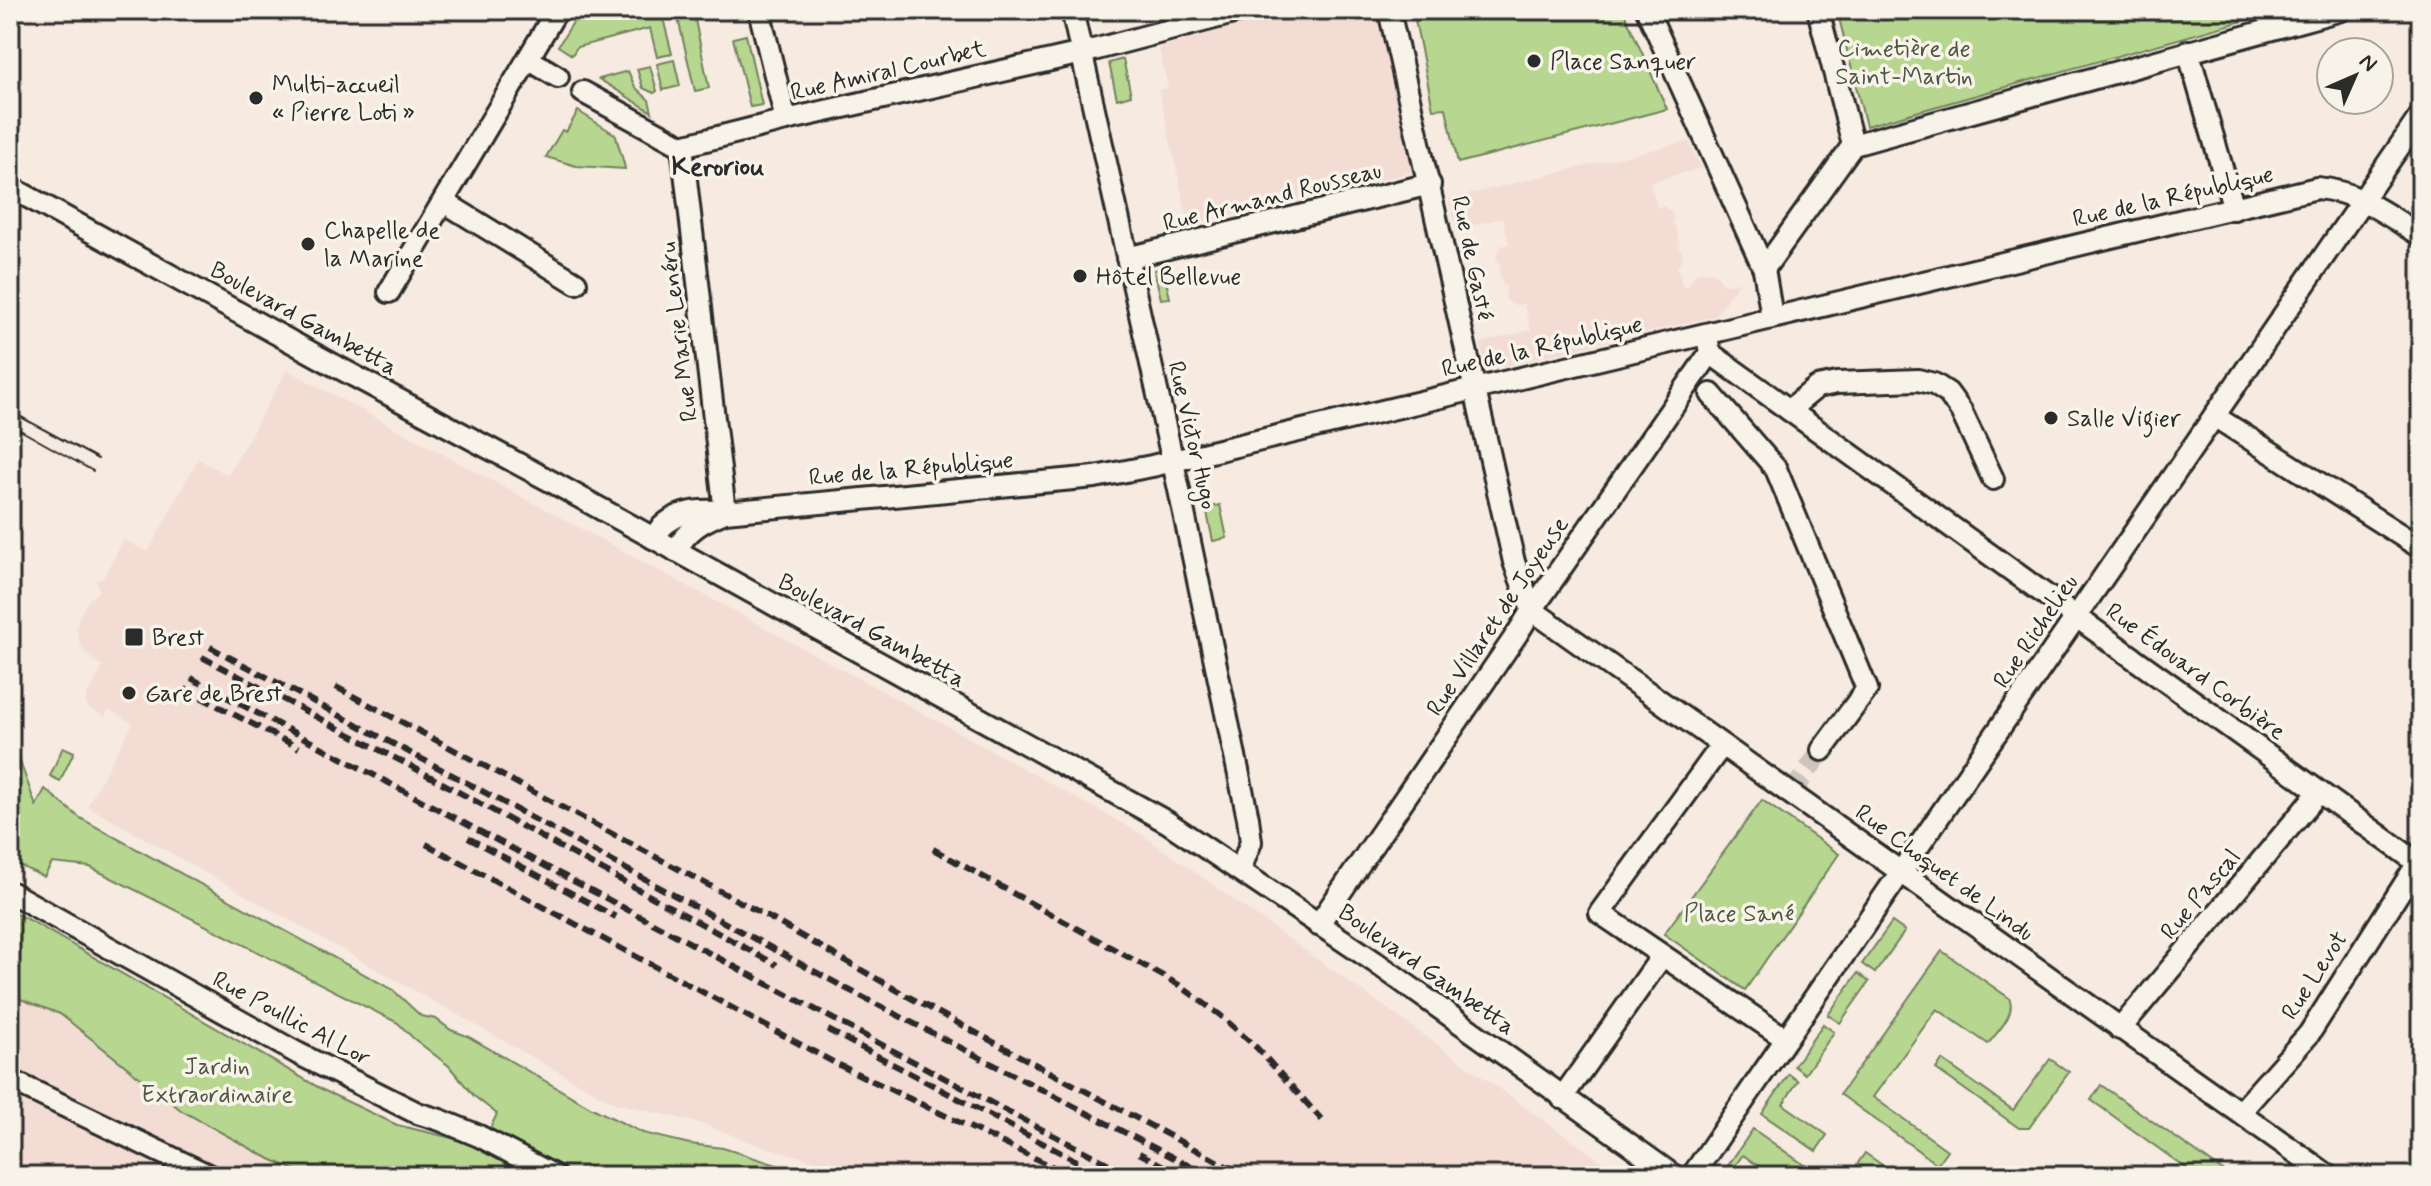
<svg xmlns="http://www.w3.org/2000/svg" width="2431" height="1186" font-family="Mynerve,sans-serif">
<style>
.built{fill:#f3dcd4}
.green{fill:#b7d790;stroke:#71815e;stroke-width:2}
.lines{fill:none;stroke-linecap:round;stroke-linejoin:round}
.minor-tunnel{stroke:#cec4bc;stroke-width:20;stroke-dasharray:20 10;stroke-linecap:butt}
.minor-casing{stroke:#2b2b2b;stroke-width:26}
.minor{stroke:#f7f3e8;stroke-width:20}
.tram{stroke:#2b2b2b;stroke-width:2}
.rail{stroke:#2b2b2b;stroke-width:6;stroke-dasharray:12 6;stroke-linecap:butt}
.poi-dot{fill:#2b2b2b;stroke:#f7f3e8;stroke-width:3}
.labels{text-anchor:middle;stroke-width:7;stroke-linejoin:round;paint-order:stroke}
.park-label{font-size:24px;fill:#4e5644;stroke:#f7f3e8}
.poi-label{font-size:24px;fill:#2b2b2b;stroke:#f7f3e8;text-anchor:start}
.street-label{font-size:24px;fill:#2b2b2b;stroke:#f7f3e8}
.neighbourhood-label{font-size:26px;font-weight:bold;fill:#2b2b2b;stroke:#f7f3e8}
</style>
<rect width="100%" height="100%" fill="#f7eae0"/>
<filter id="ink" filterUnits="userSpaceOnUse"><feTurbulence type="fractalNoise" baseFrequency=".0125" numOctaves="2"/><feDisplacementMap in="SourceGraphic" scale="16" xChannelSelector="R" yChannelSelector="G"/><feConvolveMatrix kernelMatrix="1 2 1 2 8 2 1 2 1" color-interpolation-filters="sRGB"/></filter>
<g filter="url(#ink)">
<g class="built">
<path d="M 1291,10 L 1377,10 L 1412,172 L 1189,225 L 1159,90 L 1168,88 L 1159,48 Z"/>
<path d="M 1689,141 L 1701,168 L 1650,182 L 1657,208 L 1663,206 L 1672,212 L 1674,220 L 1672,223 L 1676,227 L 1679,244 L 1678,248 L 1681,250 L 1683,257 L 1677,267 L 1683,287 L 1689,286 L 1695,274 L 1708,271 L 1719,277 L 1722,285 L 1739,282 L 1715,316 L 1486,370 L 1480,343 L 1531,330 L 1524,304 L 1516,305 L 1506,300 L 1505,293 L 1507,288 L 1503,285 L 1499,269 L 1502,265 L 1498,262 L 1496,255 L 1502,246 L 1509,244 L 1503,218 L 1456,229 L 1449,199 Z"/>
<path d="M 287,370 L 965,736 L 1141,834 L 1622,1176 L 868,1176 L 755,1144 L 703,1124 L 612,1102 L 87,806 L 133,723 L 109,710 L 105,716 L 90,709 L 86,704 L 86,698 L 103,667 L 87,655 L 80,644 L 77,630 L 79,616 L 88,601 L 99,591 L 96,580 L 103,578 L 124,540 L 148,552 L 198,459 L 228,475 Z"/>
<path d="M 10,995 L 60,1014 L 68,1023 L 141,1076 L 170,1099 L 182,1112 L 264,1156 L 308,1176 L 10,1176 Z"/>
</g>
<g class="green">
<path d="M 581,10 L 661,10 L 672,54 L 657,57 L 650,28 L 577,47 L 572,55 L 558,46 Z"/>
<path d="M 676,10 L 693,10 L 709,88 L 695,91 Z"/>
<path d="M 1413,10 L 1623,10 L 1667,109 L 1458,163 L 1446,108 L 1433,109 Z"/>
<path d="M 1837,10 L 2282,10 L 1866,126 Z"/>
<path d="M 746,35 L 762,105 L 750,107 L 733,38 Z"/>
<path d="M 1123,59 L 1131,95 L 1117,99 L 1109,63 Z"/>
<path d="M 674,60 L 680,86 L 663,90 L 657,64 Z"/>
<path d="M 650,66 L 657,91 L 654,93 L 643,88 L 637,69 Z"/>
<path d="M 628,71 L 635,87 L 649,100 L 652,112 L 599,79 Z"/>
<path d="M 578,111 L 616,135 C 618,147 623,157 625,169 L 576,166 L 546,157 L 562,130 L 566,132 Z"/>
<path d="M 1163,268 L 1170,298 L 1161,299 L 1154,270 Z"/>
<path d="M 1220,505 L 1227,538 L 1213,541 L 1206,508 Z"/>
<path d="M 63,747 L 74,752 L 60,781 L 50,776 Z"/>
<path d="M 10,754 L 12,760 L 19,759 L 36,806 L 45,789 L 80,818 L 393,990 L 421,1016 L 436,1019 L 451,1030 L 467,1036 L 592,1108 L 643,1133 L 690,1144 L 723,1148 L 812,1176 L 308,1176 L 264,1156 L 182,1111 L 60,1014 L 10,995 L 10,911 L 31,921 L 325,1091 L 397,1125 L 482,1145 L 497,1114 L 474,1096 L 449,1066 L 413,1038 L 398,1023 L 90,867 L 52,863 L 44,877 L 10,861 Z"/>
<path d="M 1762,800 L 1839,854 L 1745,990 L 1664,934 Z"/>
<path d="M 1892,922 L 1905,931 L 1875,973 L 1862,964 Z"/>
<path d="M 1942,951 L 2009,998 C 2017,1014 1997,1032 1988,1044 L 1937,1009 L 1873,1097 L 1947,1150 L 1937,1164 L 1840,1094 Z"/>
<path d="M 1858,973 L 1869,982 L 1840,1023 L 1828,1015 Z"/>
<path d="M 1823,1024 L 1834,1032 L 1805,1074 L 1794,1066 Z"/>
<path d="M 2050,1059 L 2069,1072 L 2029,1128 L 2019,1128 L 1936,1069 L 1942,1060 L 2013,1110 Z"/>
<path d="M 1789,1074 L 1798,1081 L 1783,1104 L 1827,1135 L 1816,1151 L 1762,1114 Z"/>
<path d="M 2101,1085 L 2230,1176 L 2197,1176 L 2091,1100 Z"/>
<path d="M 1753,1129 L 1820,1176 L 1772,1176 L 1743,1155 L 1727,1176 L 1723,1173 Z"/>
<path d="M 1865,1153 L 1885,1167 L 1879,1176 L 1849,1176 Z"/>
</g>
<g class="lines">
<path class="minor-tunnel" d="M 1791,794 L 1822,750"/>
<g class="minor-casing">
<g id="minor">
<path d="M 759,10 L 786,120"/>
<path d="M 1072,10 L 1178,485 L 1248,818 L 1251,842 L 1240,870"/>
<path d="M 1389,10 L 1514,562 L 1532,610 L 2329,1176"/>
<path d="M 1647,10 L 1764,269"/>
<path d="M 1818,10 L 1853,145"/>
<path d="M 2188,51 L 2234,209"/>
<path d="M 528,59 L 558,77"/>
<path d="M 583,92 L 682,146"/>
<path d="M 1853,145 L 2341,10"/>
<path d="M 682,146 L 786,120 L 1082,53 L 1245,10"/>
<path d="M 10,187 L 330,363 L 554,483 L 1167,822 L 1375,962 L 1674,1176"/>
<path d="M 444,202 L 576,283"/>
<path d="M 1127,258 L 1430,184"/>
<path d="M 389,292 L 557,10"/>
<path d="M 1772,317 L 1764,269 L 1853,145"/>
<path d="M 1710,353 L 2418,863"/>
<path d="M 1711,394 L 1776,469 L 1867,689 L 1822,750"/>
<path d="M 1789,410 L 1817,387 L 1837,383 L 1918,380 L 1934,384 L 1948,393 L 1961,411 L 1993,479"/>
<path d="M 2214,416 L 2421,548"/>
<path d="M 653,538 C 670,512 695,508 725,512 L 682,146"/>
<path d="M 676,551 C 687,529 703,521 725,512 L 1095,477 L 1152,466 L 2317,188 C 2357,191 2388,215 2421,236"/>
<path d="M 1722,745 L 1600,913 L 1786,1039"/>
<path d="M 10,892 L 297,1053 L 417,1113 L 440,1120 L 479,1136 L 555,1176"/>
<path d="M 1318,925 L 1517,634 L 1532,610 L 1710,353 L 1708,342"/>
<path d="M 2120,1029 L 2319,792"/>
<path d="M 10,1080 L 210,1176"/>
<path d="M 1562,1098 L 1662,956"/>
<path d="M 2240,1112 L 2309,1034 L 2421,858"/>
<path d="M 1692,1176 L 2421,115"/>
</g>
</g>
<use href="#minor" class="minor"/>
<g class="tram">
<path d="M 10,411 L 98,459"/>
<path d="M 20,430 L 93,471"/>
</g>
<g class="rail">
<path d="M 210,647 L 473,786 L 847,989 L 1209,1176"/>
<path d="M 202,657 L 420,771 L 777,965"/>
<path d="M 191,678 L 1018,1117 L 1132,1176"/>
<path d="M 336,687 L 761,913 L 909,997 L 1245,1176"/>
<path d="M 185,689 L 299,748"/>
<path d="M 468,838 L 616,917"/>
<path d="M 426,844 L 837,1064 L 1072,1176"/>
<path d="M 933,849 L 1179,985 L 1220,1015 L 1257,1048 L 1322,1120"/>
<path d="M 828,1030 L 1105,1176"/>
<path d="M 1139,1153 L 1182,1176"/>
</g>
</g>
</g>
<g class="poi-dot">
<circle cx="1534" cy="61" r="8"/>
<circle cx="256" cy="98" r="8"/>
<circle cx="308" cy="244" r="8"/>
<circle cx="1080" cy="276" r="8"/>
<circle cx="2051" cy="418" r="8"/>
<rect x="124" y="627" width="20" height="20" rx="4"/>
<circle cx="129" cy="693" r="8"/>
</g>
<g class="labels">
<g class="park-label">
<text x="1904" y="56">Cimetière de<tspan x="1904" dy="28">Saint-Martin</tspan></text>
<text x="1739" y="921">Place Sané</text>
<text x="217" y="1074">Jardin<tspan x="217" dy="28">Extraordinaire</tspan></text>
</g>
<g class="poi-label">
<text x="1550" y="69">Place Sanquer</text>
<text x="272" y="92">Multi-accueil<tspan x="272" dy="28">« Pierre Loti »</tspan></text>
<text x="324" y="238">Chapelle de<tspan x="324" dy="28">la Marine</tspan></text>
<text x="1096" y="284">Hôtel Bellevue</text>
<text x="2067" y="426">Salle Vigier</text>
<text x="152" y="645">Brest</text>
<text x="145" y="701">Gare de Brest</text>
</g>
<g class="street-label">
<text transform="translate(888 70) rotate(-13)" y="8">Rue Amiral Courbet</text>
<text transform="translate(1272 196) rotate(-14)" y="8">Rue Armand Rousseau</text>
<text transform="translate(2173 196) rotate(-13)" y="8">Rue de la République</text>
<text transform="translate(1473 258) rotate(78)" y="8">Rue de Gasté</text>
<text transform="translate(304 318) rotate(29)" y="8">Boulevard Gambetta</text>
<text transform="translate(678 332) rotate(-97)" y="8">Rue Marie Lenéru</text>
<text transform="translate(1542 346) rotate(-13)" y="8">Rue de la République</text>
<text transform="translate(1193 435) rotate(77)" y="8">Rue Victor Hugo</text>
<text transform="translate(911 468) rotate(-5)" y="8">Rue de la République</text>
<text transform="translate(1497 616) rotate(-56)" y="8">Rue Villaret de Joyeuse</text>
<text transform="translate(872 630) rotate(29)" y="8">Boulevard Gambetta</text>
<text transform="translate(2035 631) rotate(-56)" y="8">Rue Richelieu</text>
<text transform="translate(2196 671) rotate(36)" y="8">Rue Édouard Corbière</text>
<text transform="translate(1945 872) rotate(36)" y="8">Rue Choquet de Lindu</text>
<text transform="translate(2200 894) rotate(-50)" y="8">Rue Pascal</text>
<text transform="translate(1427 969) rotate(35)" y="8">Boulevard Gambetta</text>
<text transform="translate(2314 975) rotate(-57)" y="8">Rue Levot</text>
<text transform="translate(292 1018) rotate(28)" y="8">Rue Poullic Al Lor</text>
</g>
<g class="neighbourhood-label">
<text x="718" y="175">Keroriou</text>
</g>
</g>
<rect width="2431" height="1186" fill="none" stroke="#f7f3e8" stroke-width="40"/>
<rect x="20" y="20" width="2391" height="1146" fill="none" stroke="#2b2b2b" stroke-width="3" filter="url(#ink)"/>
<g transform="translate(2355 76) rotate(45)"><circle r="38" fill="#f7f3e8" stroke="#a5a39c" stroke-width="2"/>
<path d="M0-6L14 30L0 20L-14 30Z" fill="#2b2b2b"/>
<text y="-12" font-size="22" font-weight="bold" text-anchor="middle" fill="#2b2b2b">N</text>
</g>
</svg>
